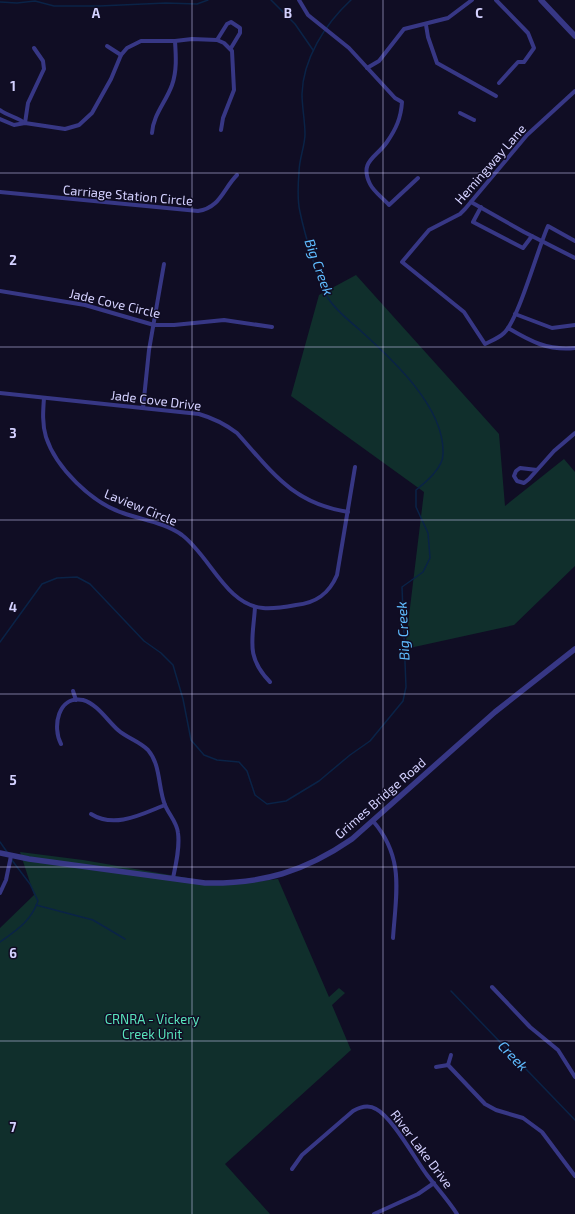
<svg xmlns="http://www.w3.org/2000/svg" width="575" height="1214" font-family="'Exo 2',sans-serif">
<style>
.green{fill:#102f2c}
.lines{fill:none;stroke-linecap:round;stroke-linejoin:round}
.stream{stroke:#0a2347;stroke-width:1.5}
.minor{stroke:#373785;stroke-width:4}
.tertiary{stroke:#373785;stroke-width:5.5}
.grid{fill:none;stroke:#d4d1ff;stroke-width:1;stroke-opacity:0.55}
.labels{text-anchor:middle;stroke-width:3;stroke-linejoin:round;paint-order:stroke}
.street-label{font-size:13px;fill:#d4d1ff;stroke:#100d24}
.park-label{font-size:13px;fill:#58e4bb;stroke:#100d24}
.water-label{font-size:14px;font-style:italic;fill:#5fbcff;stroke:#100d24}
.grid-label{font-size:13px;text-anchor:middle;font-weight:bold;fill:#d4d1ff;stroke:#100d24;stroke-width:3;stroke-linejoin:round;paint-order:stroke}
</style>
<rect width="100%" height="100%" fill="#100d24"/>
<g class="green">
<path d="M 356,275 L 499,434 L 505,506 L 564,459 L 575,472 L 575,566 L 514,625 L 405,649 L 424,492 L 291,396 L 319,295 Z"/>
<path d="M 20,852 L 83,860 L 228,885 L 278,879 L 329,997 L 339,988 L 345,993 L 332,1005 L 351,1050 L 225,1164 L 270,1214 L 0,1214 L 0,928 L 34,895 Z"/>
</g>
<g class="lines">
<g class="stream">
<path d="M 271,0 L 295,24 L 313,50"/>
<path d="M 0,2 L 17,3 L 35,1 L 54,6 L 99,6 L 166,3 L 197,4 L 208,0"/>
<path d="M 0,642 L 42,584 L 57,578 L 77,577 L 90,584 L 144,641 L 161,653 L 173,665 L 183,699 L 191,740 L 204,755 L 217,760 L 239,762 L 247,771 L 255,795 L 267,804 L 286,801 L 319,781 L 350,755 L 370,741 L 403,701 L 406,687 L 402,587 L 423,572 L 430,558 L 428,533 L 416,507 L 416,490 C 426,482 443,468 443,454 C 445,408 394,361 362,332 C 350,321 336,311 328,298 C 318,282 304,231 300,212 C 297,200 298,185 299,172 C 299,159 305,146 305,134 C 305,121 302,107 302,94 C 303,59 325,24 351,0"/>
<path d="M 0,842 L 7,852"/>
<path d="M 36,905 L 93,920 L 125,939"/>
<path d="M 0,942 C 17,930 31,921 38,901 L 30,884 L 11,859"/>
<path d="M 451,991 L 575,1120"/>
</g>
<g class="minor">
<path d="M 299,0 L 308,15 L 349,48 L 395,98 L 402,102 C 401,118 396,129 387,142 C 376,158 359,161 370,184 C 374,192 383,198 389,205 L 418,178"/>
<path d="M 496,0 L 528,33 L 534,48 L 524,62 L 518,62 L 499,83"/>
<path d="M 426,25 L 428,37 L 437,63 L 496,96"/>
<path d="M 217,40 L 227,24 L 231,22 L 240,28 L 240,33 L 231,48"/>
<path d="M 107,46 L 121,55"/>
<path d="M 367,68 L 379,61 L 404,29 L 448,18 L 472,0"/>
<path d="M 575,91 L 527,135 L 465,209 L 460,214 L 429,230 L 402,262 L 464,312 L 485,344 C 491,341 499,338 504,333 C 518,321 538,248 548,226 L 575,241"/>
<path d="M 0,110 C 8,116 17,117 25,123"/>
<path d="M 460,113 L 474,120"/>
<path d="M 0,119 L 14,125 L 25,123 L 65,129 L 79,125 L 92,113 L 111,79 L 121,55 L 127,48 L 141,41 L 175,41 L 192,39 L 217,40 L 224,43 L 232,51 L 234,90 L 223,118 L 221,130"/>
<path d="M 25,123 L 28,103 L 44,69 L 43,61 L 34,48"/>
<path d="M 152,133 C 153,115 166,102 172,85 C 177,71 176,56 175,41"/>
<path d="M 0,192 L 198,211 C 220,208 223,189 237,175"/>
<path d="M 471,202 L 524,232 L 575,258"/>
<path d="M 481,207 L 473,222 L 523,248 L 532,236"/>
<path d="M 0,291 L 85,305 L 154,325 L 174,325 L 224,320 L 272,327"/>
<path d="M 515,314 L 552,328 L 575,325"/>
<path d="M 508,328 C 530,341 548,351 575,348"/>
<path d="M 0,393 L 199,414 C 213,418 225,424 237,433 C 272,472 292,503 348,512"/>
<path d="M 44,398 C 43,411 42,424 46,437 C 56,468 92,503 123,513 C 143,520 165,523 182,535 C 210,556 226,605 263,608 C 274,609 285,607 296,605 C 316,603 329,594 337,575 L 355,467"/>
<path d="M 143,408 L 149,350 L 164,264"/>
<path d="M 537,470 L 520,468 L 516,471 L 514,476 L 517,481 L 524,483 L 529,479 L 554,451 L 575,433"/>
<path d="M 255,607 C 253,640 245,656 270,682"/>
<path d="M 73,691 L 76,700"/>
<path d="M 61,744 C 52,727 58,695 83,700 C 97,704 107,720 118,730 C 127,738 139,741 148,750 C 161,765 158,788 165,805 C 169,815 177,822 178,833 C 180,847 176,864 173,878"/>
<path d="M 91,814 C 115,829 142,814 165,805"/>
<path d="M 373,821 C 405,858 396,893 393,938"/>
<path d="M 0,893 L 6,880 L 11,856"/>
<path d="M 492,987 L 530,1027 L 558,1050 L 575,1077"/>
<path d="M 448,1065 L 485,1104 L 496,1110 L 523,1118 L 542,1132 L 575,1176"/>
<path d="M 436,1067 L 448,1065 L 451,1055"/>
<path d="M 292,1169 L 302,1155 L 353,1111 C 360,1107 368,1104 376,1109 C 392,1117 415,1159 427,1175 C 437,1188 448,1200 457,1214"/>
<path d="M 374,1214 L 418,1194 L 434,1183"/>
</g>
<g class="tertiary">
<path d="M 541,0 L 575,36"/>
<path d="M 0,853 L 29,859 L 205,883 C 263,884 304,872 352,839 L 495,712 L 575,649"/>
</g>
</g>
<path class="grid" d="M 192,0 L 192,1214M 383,0 L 383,1214M 0,173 L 575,173M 0,347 L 575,347M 0,520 L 575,520M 0,694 L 575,694M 0,867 L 575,867M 0,1041 L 575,1041"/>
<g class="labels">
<g class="street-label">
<text transform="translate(490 164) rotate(-49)" y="5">Hemingway Lane</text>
<text transform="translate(128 195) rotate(5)" y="5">Carriage Station Circle</text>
<text transform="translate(115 303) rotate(13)" y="5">Jade Cove Circle</text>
<text transform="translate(156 400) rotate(7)" y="5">Jade Cove Drive</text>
<text transform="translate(141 507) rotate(22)" y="5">Laview Circle</text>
<text transform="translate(380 798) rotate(-41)" y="5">Grimes Bridge Road</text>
<text transform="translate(422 1149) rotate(53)" y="5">River Lake Drive</text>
</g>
<g class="park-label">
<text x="152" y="1024">CRNRA - Vickery<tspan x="152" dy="15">Creek Unit</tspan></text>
</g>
<g class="water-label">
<text transform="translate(319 267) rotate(70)" y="5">Big Creek</text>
<text transform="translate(403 631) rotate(-93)" y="5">Big Creek</text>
<text transform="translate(513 1056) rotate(46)" y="5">Creek</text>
</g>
</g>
<g class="grid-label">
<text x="96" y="18">A</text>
<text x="288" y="18">B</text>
<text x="479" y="18">C</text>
<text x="13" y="91">1</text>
<text x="13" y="265">2</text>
<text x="13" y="438">3</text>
<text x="13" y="612">4</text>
<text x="13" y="785">5</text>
<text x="13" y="958">6</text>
<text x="13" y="1132">7</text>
</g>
</svg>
